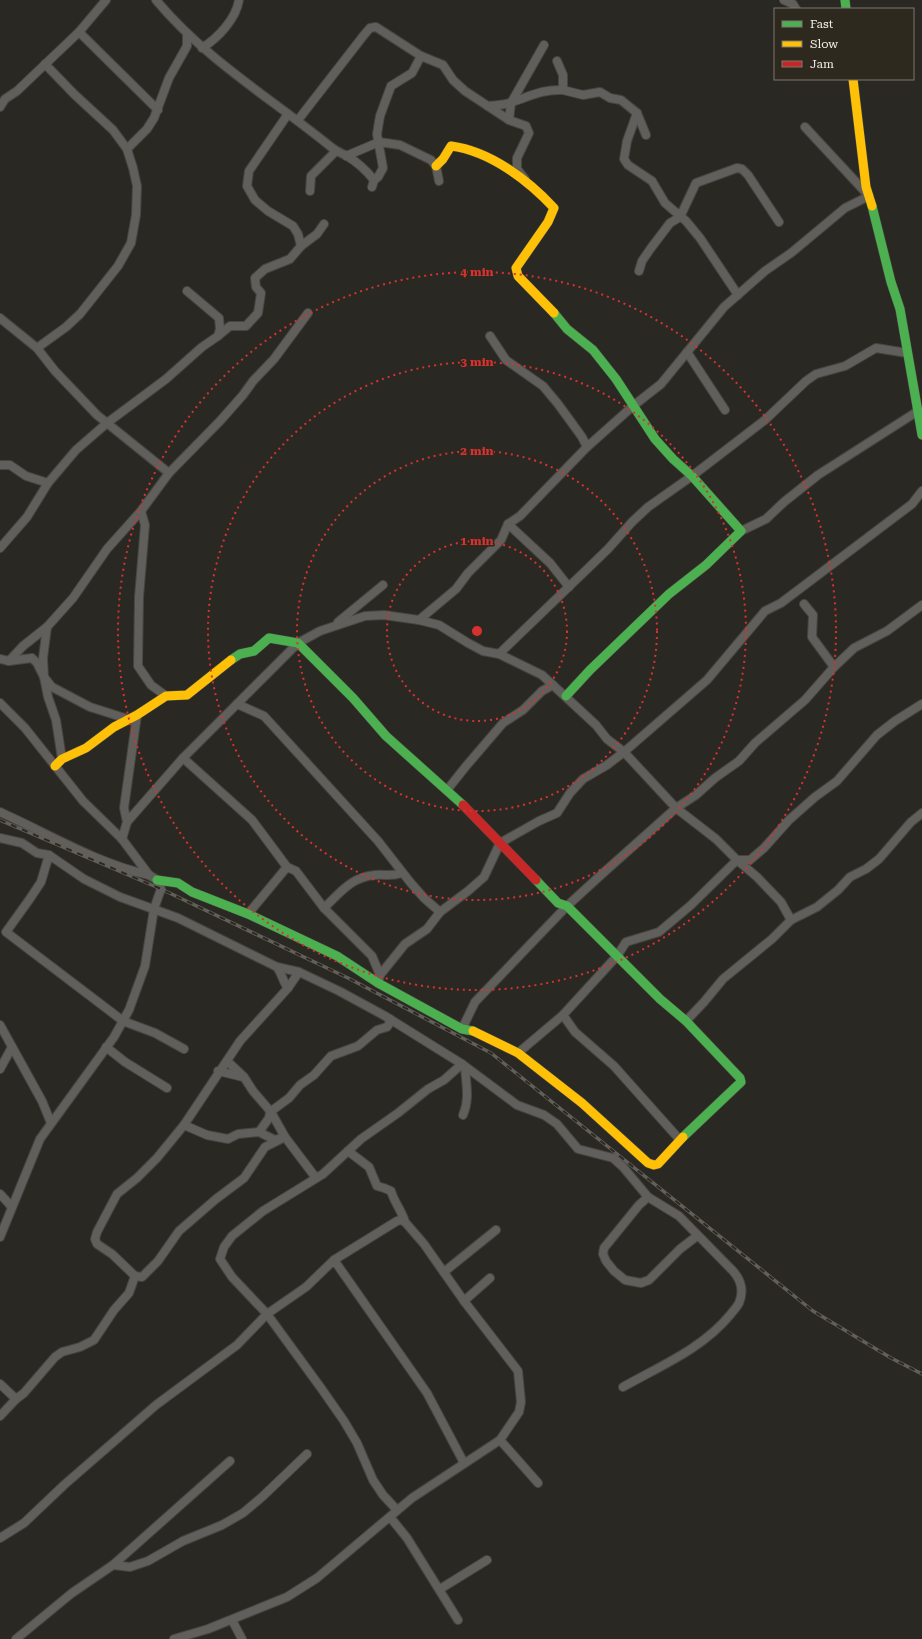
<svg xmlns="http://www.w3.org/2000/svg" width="922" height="1639" font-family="'Roboto Serif',serif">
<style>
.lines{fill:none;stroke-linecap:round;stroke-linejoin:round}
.street-casing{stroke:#464540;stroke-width:10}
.fast-casing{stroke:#464540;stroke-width:10}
.slow-casing{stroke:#464540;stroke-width:10}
.jam-casing{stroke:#464540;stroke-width:10}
.street{stroke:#615f5b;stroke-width:8}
.fast{stroke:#4caf50;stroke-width:9}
.slow{stroke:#ffc107;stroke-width:9}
.jam{stroke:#c62828;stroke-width:9}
.rail-casing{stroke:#615f5a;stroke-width:3.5}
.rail{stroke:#2e291f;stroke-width:2;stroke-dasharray:6;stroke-linecap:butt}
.ring{fill:none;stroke:#d73232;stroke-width:2;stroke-dasharray:2 4}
.centre{fill:#d73232;stroke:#2e291f;stroke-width:2}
.ring-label{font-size:12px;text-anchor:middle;font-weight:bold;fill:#d73232;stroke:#2e291f;stroke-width:3;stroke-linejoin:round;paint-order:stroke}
</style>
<rect width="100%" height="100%" fill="#2a2822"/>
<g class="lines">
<g class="street-casing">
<g id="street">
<path d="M 156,0 C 205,59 272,99 331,147 C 336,151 341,153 347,156 C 357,162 366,170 374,180 L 372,187"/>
<path d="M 784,0 L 793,4 L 796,9"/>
<path d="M 79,32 L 158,110"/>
<path d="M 202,48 C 218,38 236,19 239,0"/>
<path d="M 557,61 L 563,75 L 563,90 L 583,95 L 600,92 L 610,98 L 621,100 L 637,113 L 646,135"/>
<path d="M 488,106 C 496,105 505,105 512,102 C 531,96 542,89 563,90"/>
<path d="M 0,107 L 5,99 L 17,91 L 79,32 L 106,0"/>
<path d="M 637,113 L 627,141 L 624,159 L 628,165 L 652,181 L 665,203 L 686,221 L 700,238 L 738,295"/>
<path d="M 298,120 L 364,35 L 370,28 L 376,27 L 421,56 L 443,65 L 453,80 L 465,91 L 509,120 L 526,126 L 529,133 L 517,158 L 517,169 L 525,179"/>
<path d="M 509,120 L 511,103 L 544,45"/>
<path d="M 127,149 L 147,129 L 154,118 L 169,78 L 187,46 L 187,34"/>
<path d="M 346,156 L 379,142 L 400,145 L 431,160 L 436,166 L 439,181"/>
<path d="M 374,180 L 378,177 L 383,168 L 377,134 L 380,116 L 391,86 L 412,73 L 421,56"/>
<path d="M 310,191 L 311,176 L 336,151"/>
<path d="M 301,246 L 317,234 L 324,224"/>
<path d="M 639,271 L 642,261 L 651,248 L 670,223 L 680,217 L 696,183 L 737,168 L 742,169 L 748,175 L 779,222"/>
<path d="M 187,291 L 219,318 L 220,329 L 218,336"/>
<path d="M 0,318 L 37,348 L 55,371 L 97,415 L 169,473"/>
<path d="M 490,336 L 506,360 L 543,386 L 558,404 L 582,437 L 587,447"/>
<path d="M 37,348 L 66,327 L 80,314 L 118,266 L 131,243 L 136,215 L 137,186 L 133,168 L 127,149 L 113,130 L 74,94 L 45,64"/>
<path d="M 687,352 L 725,410"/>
<path d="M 0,465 L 10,465 L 26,476 L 48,483"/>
<path d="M 141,511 L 145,525 L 139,597 L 138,666 L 151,685 L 166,696"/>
<path d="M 508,524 L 550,563 L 569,587"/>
<path d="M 741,531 L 766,519 L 784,502 L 818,475 L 918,411"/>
<path d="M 0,548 L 27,517 L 48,483 L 76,450 L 107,423 L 166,379 L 202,347 L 218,336 L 230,326 L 246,326 L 258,313 L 261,293 L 256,287 L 255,278 L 265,269 L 290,259 L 301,246 L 298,234 L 293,226 L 268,211 L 255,200 L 247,186 L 249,171 L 288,114"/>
<path d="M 804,604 L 813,615 L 812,637 L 834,667"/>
<path d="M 419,620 L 456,589 L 468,573 L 501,540 L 508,524 L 520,516 L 587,447 L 633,406 L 661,384 L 724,307 L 765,271 L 791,253 L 845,208 L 869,196 L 805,127"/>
<path d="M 338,622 L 383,585"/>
<path d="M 47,627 L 43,658 L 44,677 L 48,697 L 56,720 L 62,759"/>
<path d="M 499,654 L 608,549 L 632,522 L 648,507 L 692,476 L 765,420 L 806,381 L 816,374 L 845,366 L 876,348 L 907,353"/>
<path d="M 0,659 L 9,661 L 23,646 L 47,627 L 73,598 L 107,549 L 141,511 L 169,473 L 220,421 L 243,395 L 253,381 L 274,359 L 308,313"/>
<path d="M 9,661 L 32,658 L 37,663 L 44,677 L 52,687 L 90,707 L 128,719"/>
<path d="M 0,703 L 25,728 L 83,801 L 122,839 L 149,875 L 157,880 L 161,889 L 154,909 L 145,966 L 129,1010 L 114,1037 L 40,1139 L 0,1237"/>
<path d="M 237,704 L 264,716 L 378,841 L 410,882 L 424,898 L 440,912"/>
<path d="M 183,758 L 252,820 L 287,867"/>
<path d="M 447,790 L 467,765 L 503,723 L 523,710 L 542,691 L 553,685"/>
<path d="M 0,812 C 49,834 96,863 149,875"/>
<path d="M 127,822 L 124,808 L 137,715"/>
<path d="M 0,838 L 22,843 L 37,853 L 49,855 L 84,879 L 120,897 L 178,918 L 277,967 L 299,972 L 339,991 L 385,1016 L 462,1064 L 517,1105 L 544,1115 L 557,1124 L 578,1149 L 613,1158 L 623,1167 L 648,1197 L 679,1216 L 733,1271 C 741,1280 744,1291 739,1303 C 737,1307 733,1311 730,1315 C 702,1349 660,1366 623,1387"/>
<path d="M 122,839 L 127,822 L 183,758 L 298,643 L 320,631 L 365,616 L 384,615 L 419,620 L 439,625 L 468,643 L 483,651 L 499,654 L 542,675 L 596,725 L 607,739 L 624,752 L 676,808 L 716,839 L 737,860 L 757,877 L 781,902 L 791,920"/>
<path d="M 49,855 L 41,882 L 29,900 L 6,932 L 123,1021 L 155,1033 L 184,1049"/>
<path d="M 324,908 C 340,893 351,877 375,875 C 386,874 390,877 402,873"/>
<path d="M 248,914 L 287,867 L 296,871 L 324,908 L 372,956 L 380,975"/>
<path d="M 277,967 C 282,974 283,982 288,988"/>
<path d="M 378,983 L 380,975 L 405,944 L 427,929 L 440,912 L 468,891 L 484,877 L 500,843 L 539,821 L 557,813 L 570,793 L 583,779 L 607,765 L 624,752 L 707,680 L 765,611 L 781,603 L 912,504 L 922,491"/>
<path d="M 563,1015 L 575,1032 L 614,1066 L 680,1140"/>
<path d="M 686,1021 L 704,1002 L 723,979 L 772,939 L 791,920 L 817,907 L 838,890 L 850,877 L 866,869 L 879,859 L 911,822 L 922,813"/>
<path d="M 0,1025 L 42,1101 L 51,1123"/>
<path d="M 462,1029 L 475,1002 L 567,906 L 602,874 L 676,808 L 696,795 L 715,778 L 739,761 L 755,743 L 805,700 L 834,667 L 854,648 L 887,631 L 922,605"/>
<path d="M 106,1047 L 125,1062 L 167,1088"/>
<path d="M 518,1053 L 563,1015 L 617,956 L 626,942 L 659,932 L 691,905 L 737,860 L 750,860 L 764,848 L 789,820 L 815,797 L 837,781 L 877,735 L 895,721 L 922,704"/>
<path d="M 227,1061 L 244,1077 L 253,1091 L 271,1112 L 285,1137 L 316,1178"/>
<path d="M 0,1069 L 12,1047"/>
<path d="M 218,1071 L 243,1077"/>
<path d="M 463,1115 C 470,1099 466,1084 465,1067"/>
<path d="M 184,1125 L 207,1135 L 228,1139 L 238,1134 L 259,1132 L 275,1140 L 281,1138"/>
<path d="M 259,1132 L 269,1118 L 270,1112 L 289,1098 L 300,1085 L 314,1075 L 331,1056 L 358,1046 L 377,1030 L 387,1027 L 389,1024 L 390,1019"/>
<path d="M 348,1151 L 369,1167 L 377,1186 L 384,1188 L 391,1191 C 394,1202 402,1211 405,1222"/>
<path d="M 0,1194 L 12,1207"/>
<path d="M 648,1197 L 639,1205 L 604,1248 L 603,1254 L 606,1261 L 614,1271 L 625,1280 L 641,1283 L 649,1280 L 680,1249 L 697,1236"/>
<path d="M 444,1272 L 496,1230"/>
<path d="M 135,1276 L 112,1254 L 97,1244 L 95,1239 L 97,1232 L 117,1194 L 137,1178 L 157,1158 L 184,1125 L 240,1041 L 288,988 L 299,972"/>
<path d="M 464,1301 L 490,1278"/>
<path d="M 0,1384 L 16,1399"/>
<path d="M 0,1416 L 16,1399 L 24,1393 L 55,1357 L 62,1352 L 80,1347 L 94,1340 L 114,1310 L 129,1293 L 135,1276 L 142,1277 L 158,1261 L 179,1231 L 216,1199 L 244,1178 L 265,1147 L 285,1137"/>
<path d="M 500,1440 L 538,1483"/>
<path d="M 397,1510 L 383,1495 L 373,1480 L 357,1443 L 344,1421 L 321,1388 L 267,1314 L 232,1277 L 220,1259 L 224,1247 L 232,1236 L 263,1211 L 323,1174 L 361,1139 L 398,1113 L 428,1089 L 444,1080 L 462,1064"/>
<path d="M 390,1517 L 407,1538 L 458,1620"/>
<path d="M 0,1538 L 24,1523 L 64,1485 L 156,1405 L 237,1345 L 267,1314 L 306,1287 L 334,1260 L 427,1393 L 464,1463"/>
<path d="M 113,1565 L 130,1567 L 148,1561 L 183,1541 L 222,1525 L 243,1513 L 262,1497 L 307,1454"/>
<path d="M 440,1589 L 487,1560"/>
<path d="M 232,1620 L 242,1639"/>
<path d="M 16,1639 L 72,1593 L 113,1565 L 230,1461"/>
<path d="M 174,1639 L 208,1629 L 287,1597 L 317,1578 L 412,1498 L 500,1440 L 519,1412 L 521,1402 L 518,1371 L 464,1301 L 424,1244 L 405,1222 L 401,1220 L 397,1221 L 334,1260"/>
</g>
</g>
<g class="fast-casing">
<g id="fast">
<path d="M 845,0 L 846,9"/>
<path d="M 872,206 L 891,282 L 900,309 L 922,435"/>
<path d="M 554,313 L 567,329 L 593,350 L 616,379 L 655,439 L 673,459 L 692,476 L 741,531 L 706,565 L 669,594 L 590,670 L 566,696"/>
<path d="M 231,660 L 240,654 L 254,651 L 269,638 L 298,643 L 353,698 L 386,736 L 463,805"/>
<path d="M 157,880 L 178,883 L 192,892 L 248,914 L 337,956 L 378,983 L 462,1029 L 473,1031"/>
<path d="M 536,880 L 558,903 L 567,906 L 660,999 L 686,1021 L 740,1078 L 741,1082 L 683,1137"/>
</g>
</g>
<g class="slow-casing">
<g id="slow">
<path d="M 853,79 L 866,187 L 872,206"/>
<path d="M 436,166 L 443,159 L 451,146 C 490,151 528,180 554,208 L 548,222 L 516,268 L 518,276 L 554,313"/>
<path d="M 55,766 L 62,759 L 86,748 L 114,727 L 137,715 L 166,696 L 187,695 L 231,660"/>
<path d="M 473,1031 L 518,1053 L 582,1103 L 648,1163 L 654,1165 L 658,1164 L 683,1137"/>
</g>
</g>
<g class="jam-casing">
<path id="jam" d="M 463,805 L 536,880"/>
</g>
<use href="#street" class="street"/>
<use href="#fast" class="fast"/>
<use href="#slow" class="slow"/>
<use href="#jam" class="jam"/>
<g class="rail-casing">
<path id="rail" d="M 0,820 L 161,889 L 348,978 L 491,1053 L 813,1311 L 891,1358 L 922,1374"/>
</g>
<use href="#rail" class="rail"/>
</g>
<g class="ring">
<circle cx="477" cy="631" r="90"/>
<circle cx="477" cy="631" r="180"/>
<circle cx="477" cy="631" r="269"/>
<circle cx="477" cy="631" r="359"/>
</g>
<circle cx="477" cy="631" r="6" class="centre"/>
<g class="ring-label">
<text x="477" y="276">4 min</text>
<text x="477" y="366">3 min</text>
<text x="477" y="455">2 min</text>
<text x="477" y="545">1 min</text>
</g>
<rect x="774" y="8" width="140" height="72" fill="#2e291f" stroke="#7c776f"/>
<rect x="782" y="21" width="20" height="6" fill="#4caf50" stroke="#7c776f"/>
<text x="810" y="28" font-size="12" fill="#f0ede6">Fast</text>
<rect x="782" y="41" width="20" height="6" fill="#ffc107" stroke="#7c776f"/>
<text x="810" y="48" font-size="12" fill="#f0ede6">Slow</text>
<rect x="782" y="61" width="20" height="6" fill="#c62828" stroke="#7c776f"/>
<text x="810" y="68" font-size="12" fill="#f0ede6">Jam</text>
</svg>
